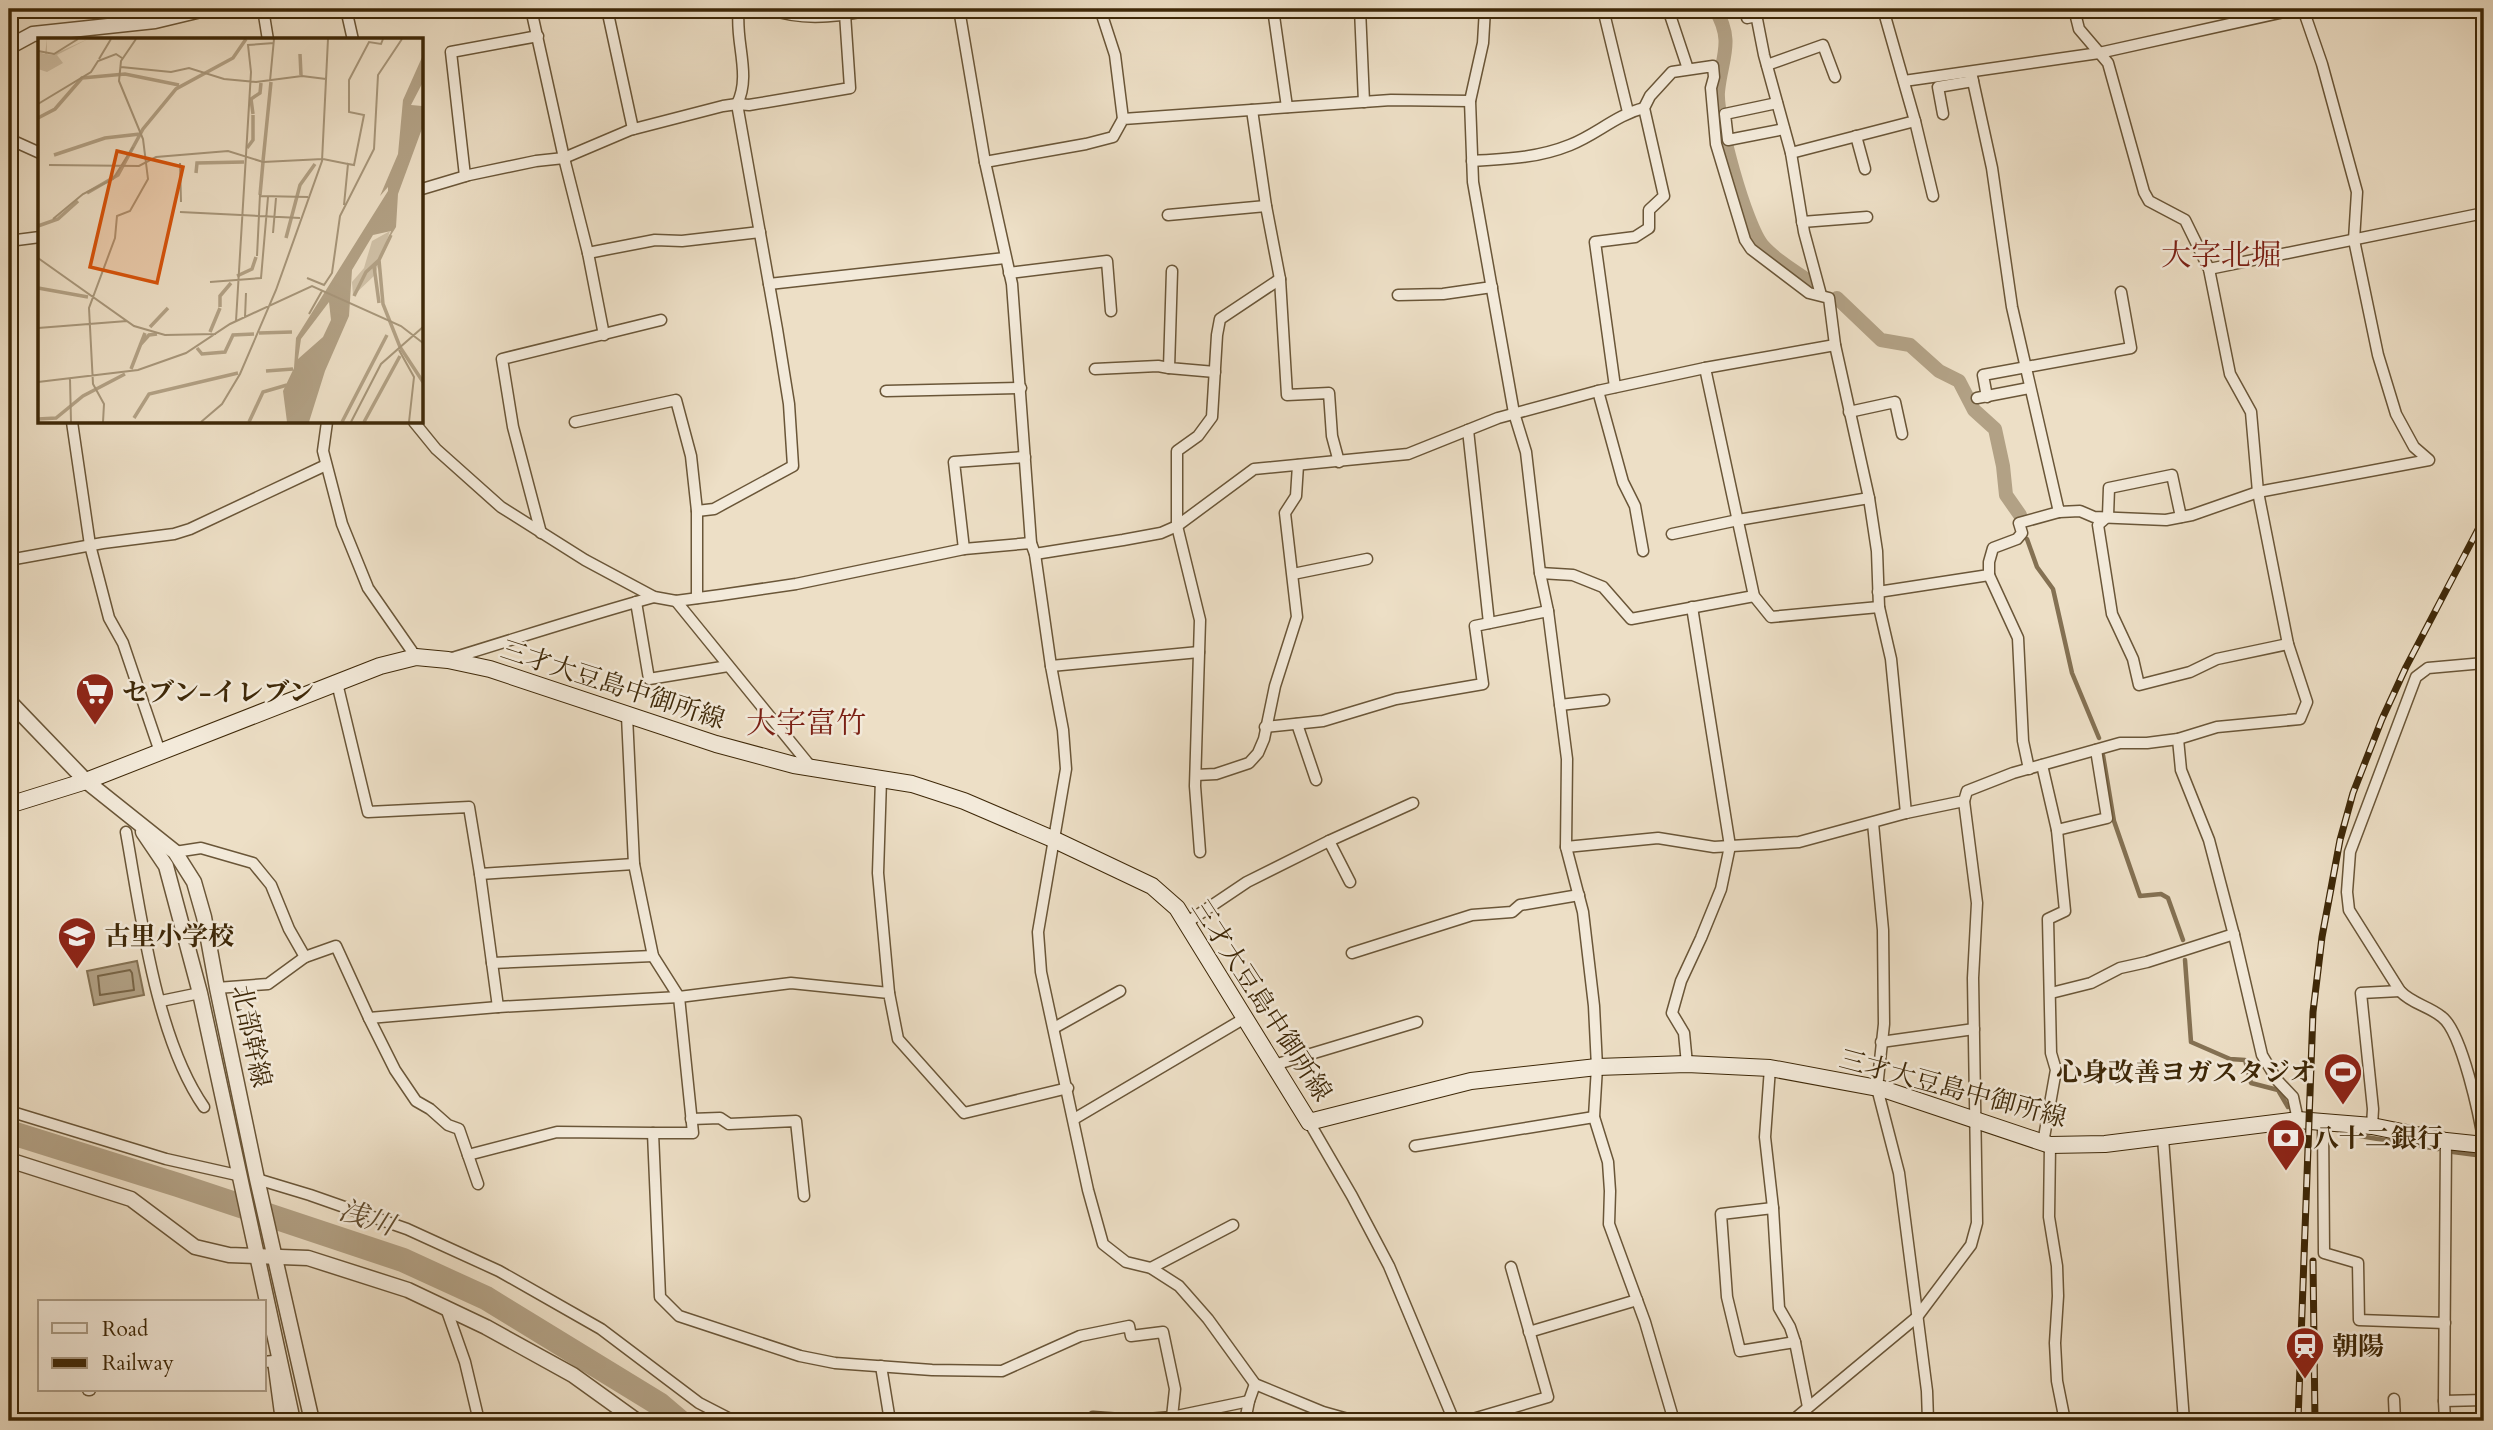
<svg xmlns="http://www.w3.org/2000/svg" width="2493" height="1430" font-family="Cardo,'Noto Serif JP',serif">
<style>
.water{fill:#b2a185;stroke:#847153;stroke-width:2}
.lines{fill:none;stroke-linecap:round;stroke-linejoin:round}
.shore{stroke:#786446;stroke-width:2}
.stream{stroke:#847153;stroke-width:4.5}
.canal{stroke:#b2a185;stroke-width:14}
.river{stroke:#b2a185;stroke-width:24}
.minor-casing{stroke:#6a5638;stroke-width:13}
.tertiary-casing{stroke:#6a5638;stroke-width:17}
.secondary-casing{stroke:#3e2808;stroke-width:18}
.minor{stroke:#f3eada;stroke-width:10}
.tertiary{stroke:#f3eada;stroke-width:14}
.secondary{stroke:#f3eada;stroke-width:16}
.rail-casing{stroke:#3e2808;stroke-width:7}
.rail{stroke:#f3eada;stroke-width:4.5;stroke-dasharray:13;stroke-linecap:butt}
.labels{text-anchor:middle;stroke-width:5;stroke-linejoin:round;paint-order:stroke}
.street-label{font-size:26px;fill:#3e2808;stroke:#f3eada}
.poi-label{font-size:26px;font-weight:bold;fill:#3e2808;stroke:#f3eada;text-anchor:start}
.water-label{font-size:28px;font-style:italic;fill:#614c2e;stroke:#f3eada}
.quarter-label{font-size:30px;fill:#7a1f14;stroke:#f3eada}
.inset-river{fill:none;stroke:#b2a185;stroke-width:3.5}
.inset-road{fill:none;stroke:#a7967a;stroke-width:2}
.view{fill:#d7540c;fill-opacity:0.15;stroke:#d7540c;stroke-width:3.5}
.inset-edge{fill:none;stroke:#3e2808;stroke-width:3.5}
</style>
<rect width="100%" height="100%" fill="#eddfc6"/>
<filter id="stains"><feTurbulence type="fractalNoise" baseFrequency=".00286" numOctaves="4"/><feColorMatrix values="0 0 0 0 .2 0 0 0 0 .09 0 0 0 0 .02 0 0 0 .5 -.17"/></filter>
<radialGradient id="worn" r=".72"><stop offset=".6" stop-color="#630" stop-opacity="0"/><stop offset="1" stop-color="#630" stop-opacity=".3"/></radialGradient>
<path class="water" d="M 137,961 L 144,995 L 94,1005 L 87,971 Z"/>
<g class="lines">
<path class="shore" d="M 130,970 L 132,973 L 134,990 L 100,995 L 98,976 Z"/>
<g class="stream">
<path d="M 2027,539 L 2037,567 L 2053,589 L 2072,673 L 2099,738"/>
<path d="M 2103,755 L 2114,821 L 2140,896 L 2161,894 L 2168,898 L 2183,940"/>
<path d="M 2185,960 L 2191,1042 L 2230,1059 L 2245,1060 L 2251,1083 L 2278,1090 L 2288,1107"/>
<path d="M 2342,1133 L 2438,1149"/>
<path d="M 2453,1152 L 2484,1156"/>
</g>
<g class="canal">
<path d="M 1715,9 C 1735,42 1721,58 1718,92 C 1716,118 1746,227 1763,246 C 1776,261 1795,271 1810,282"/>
<path d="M 1837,298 L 1881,340 L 1910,345 L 1939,371 L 1959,381 L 1974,410 L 1995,429 L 2003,466 L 2006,495 L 2020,515"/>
</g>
<path class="river" d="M 9,1132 L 178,1185 L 403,1260 L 486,1298 L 659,1404 L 679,1421"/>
<g class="minor-casing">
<g id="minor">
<path d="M 263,9 L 268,40"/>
<path d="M 346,9 L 353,40"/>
<path d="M 531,9 L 564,158 L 588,253 L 604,335"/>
<path d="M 607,9 L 633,129"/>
<path d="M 770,9 C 804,22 840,16 876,9"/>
<path d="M 959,9 L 985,162 L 1012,284 L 1031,543 L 1035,554 L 1051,666 L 1063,730 L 1066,769 L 1038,932 L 1041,972 L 1088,1190 L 1103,1244 L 1126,1262 L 1151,1268 L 1179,1286 L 1208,1319 L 1255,1384 L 1323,1412 L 1355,1421"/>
<path d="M 1100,9 L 1115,55 L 1123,119"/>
<path d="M 1273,9 L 1287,107"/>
<path d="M 1360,9 L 1364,102"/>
<path d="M 1485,9 L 1483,43 L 1470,101 L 1473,182 L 1514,413 L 1526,452 L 1540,573 L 1548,611 L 1567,759 L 1566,847 L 1583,912 L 1594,1006 L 1597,1067 L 1594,1117 L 1608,1162 L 1610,1191 L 1609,1224 L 1645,1322 L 1674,1421"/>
<path d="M 1603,9 L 1628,112"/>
<path d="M 1668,9 L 1688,69"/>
<path d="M 1746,9 L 1747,18 L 1757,16"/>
<path d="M 1755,9 L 1764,55 L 1791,153 L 1804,232 L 1821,295"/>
<path d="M 1767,65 L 1823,45 L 1835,77"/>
<path d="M 1971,72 L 1992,168 L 2012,307 L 2059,512 L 2080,511 L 2094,517 L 2166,520 L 2192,515 L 2258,492 L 2429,460 L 2414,447 L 2396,414 L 2378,355 L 2354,240 L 2357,192 L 2322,64 L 2303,9"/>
<path d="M 1904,81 L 2099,53 L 2297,9"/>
<path d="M 1777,103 L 1725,114 L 1728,140 L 1784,129"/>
<path d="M 1252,110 L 1266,206 L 1280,279 L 1287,395 L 1329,393 L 1332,436 L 1339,462"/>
<path d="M 1943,114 L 1938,87 L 1973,81"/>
<path d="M 1915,121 L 1933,196"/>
<path d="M 1856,136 L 1865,169"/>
<path d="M 9,139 L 40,153"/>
<path d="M 1791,153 L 1915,121 L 1883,9"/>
<path d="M 1472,161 C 1506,159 1538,158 1570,145 C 1596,135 1616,115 1644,108"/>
<path d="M 985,162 L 1086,144 L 1113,137 L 1123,119 L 1391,100 L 1470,101"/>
<path d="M 465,176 L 451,52 L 538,36"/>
<path d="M 422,189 L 469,175 L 536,161 L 564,158 L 630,130 L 723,106 L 737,104 L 749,105 L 850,88 L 845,14"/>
<path d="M 1168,215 L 1266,206"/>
<path d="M 1802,222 L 1867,217"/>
<path d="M 9,241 L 40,237"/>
<path d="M 588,253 L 655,240 L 682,241 L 760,232"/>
<path d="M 2209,269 L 2484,213"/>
<path d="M 1172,271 L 1169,368 L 1215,372"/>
<path d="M 1009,273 L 1107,261 L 1111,311"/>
<path d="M 769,284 L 1005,258"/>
<path d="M 1398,295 L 1443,294 L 1492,287"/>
<path d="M 1705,368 L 1754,596 L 1771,617 L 1879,607"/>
<path d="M 1095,369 L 1158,366 L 1169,368"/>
<path d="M 1615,387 L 1595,242 L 1635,237 L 1649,228 L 1649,210 L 1664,196 L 1644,108 L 1650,96 L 1672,72 L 1713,66 L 1714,77 L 1711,88 L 1716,144 L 1745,240 L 1751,249 L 1809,293 L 1829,298 L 1835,345 L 1869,498 L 1877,551 L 1879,607 L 1891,659 L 1906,813"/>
<path d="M 886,391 L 1021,388"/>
<path d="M 1598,391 L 1623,482 L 1635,506 L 1643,551"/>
<path d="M 1987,397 L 1983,375 L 2131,348 L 2121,292"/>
<path d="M 1977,398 L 2029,388"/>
<path d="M 1849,412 L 1895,402 L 1902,434"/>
<path d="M 72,422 L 90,545 L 109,618 L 123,643 L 160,752"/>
<path d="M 327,422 L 323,451 L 342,524 L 368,588 L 416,657"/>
<path d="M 414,422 L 436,449 L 501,507 L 585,560 L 654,597 L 676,601 L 721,595 L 796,584 L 964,549 L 1031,543"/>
<path d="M 575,422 L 676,400 L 691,456 L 697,511 L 697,598"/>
<path d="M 1468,430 L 1489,623"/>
<path d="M 697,511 L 714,509 L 793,466 L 789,404 L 777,329 L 737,104 C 752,75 734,39 739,9"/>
<path d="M 2181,517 L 2172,475 L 2109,488 L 2108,516 L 2098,525 L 2112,614 L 2133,659 L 2139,685 L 2190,672 L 2217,659 L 2288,644"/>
<path d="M 541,533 L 513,427 L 502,359 L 661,320"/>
<path d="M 1672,534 L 1738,520 L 1869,498"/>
<path d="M 964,549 L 954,462 L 1025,457"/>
<path d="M 1035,554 L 1123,540 L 1161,533 L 1177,526 L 1254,469 L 1408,454 L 1498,418 L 1598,391 L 1705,368 L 1835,345"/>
<path d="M 9,560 L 103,543 L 174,534 L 190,529 L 326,465"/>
<path d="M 1540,573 L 1573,575 L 1603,587 L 1631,619 L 1754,596"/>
<path d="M 1293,574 L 1367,559"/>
<path d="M 1989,575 L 2018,638 L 2023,741 L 2029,769"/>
<path d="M 1878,592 L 1989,575 L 1989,562 L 1993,548 L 2017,539 L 2022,533 L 2019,523 L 2059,512"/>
<path d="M 676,601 L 811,767"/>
<path d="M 636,602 L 649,679 L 728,666"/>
<path d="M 449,659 C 518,638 585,616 654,597"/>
<path d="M 2484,663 L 2428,668 L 2416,677 L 2350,852 L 2347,892 L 2349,910 L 2400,991 C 2412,1004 2429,1006 2442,1017 C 2462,1032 2480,1118 2484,1145"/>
<path d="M 1051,666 L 1199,652"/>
<path d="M 337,683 L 368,812 L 469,807 L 480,874 L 634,864"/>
<path d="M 1560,705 L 1604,700"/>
<path d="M 627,716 L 634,864 L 653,956 L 679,997 L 693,1133 L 653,1133 L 660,1297 L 679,1316 L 800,1356 L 835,1363 L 932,1370 L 1002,1371 L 1080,1336 L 1129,1326 L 1131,1336 L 1163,1332 L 1175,1389 L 1172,1417"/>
<path d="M 1297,724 L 1316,780"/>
<path d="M 1265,727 L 1323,721 L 1396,699 L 1483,684 L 1475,626 L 1548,611"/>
<path d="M 2178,739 L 2181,770 L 2209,840 L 2235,939 L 2262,1055 L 2277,1080 L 2293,1097 L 2298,1120"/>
<path d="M 2042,765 L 2057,830 L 2107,818 L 2096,750"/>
<path d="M 1196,775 L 1216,774 L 1249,763 L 1258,753 L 1264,739 L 1275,686 L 1297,617 L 1285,513 L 1296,496 L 1298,465"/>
<path d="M 881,779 L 878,873 L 889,993"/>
<path d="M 1873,823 L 1883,930 L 1884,1024 L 1877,1088 L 1899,1173 L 1927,1391 L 1928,1421"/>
<path d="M 126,832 C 141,915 156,1038 204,1107"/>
<path d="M 1329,841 L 1413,803"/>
<path d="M 1566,847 L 1658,838 L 1714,847 L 1799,842 L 1906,813 L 1964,801 L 1967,791 L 2013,773 L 2120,743 L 2147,743 L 2178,739 L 2217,727 L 2300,719 L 2307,702 L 2288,644 L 2258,492 L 2251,412 L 2230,374 L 2209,269 L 2185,220 L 2149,201 L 2144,192 L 2108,63 L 2079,29 L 2074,9"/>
<path d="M 175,852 L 201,848 L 253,863 L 271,885 L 289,929 L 305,957 L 336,946 L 369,1018 L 498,1007 L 679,997 L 791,983 L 889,993 L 898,1039 L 964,1113 L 1068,1088"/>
<path d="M 1200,852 L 1195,786 L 1200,620 L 1177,526 L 1177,451 L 1198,436 L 1212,417 L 1217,335 L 1220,319 L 1280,279"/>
<path d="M 480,874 L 498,1007"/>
<path d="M 1186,923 L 1247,882 L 1329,841 L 1350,882"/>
<path d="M 1352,953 L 1472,915 L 1512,912 L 1520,905 L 1579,895"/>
<path d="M 492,963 L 653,956"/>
<path d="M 217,988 L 268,984 L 305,957"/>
<path d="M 2051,993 L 2091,983 L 2120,968 L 2147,962 L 2234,934"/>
<path d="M 161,1001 L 200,993"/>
<path d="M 369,1018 L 395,1070 L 416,1101 L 430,1109 L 448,1125 L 459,1129 L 478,1184"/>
<path d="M 1054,1028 L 1120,991"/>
<path d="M 1881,1042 L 1974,1029"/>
<path d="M 1687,1064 L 1684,1033 L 1672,1013 L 1681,981 L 1701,938 L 1721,889 L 1730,846 L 1692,607"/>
<path d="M 1274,1065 L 1417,1022"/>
<path d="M 1770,1068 L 1765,1137 L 1773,1208 L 1779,1308 L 1790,1327 L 1795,1342 L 1808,1407"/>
<path d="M 9,1111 L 166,1159 L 237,1175"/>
<path d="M 691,1119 L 720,1118 L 729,1124 L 796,1121 L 804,1196"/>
<path d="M 1074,1119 L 1245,1018"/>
<path d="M 2323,1121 L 2324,1253 L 2358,1263 L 2359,1320 L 2445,1323"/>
<path d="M 1309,1122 L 1352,1196 L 1389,1266 L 1454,1421"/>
<path d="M 2372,1126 L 2373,1109 L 2361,993 L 2400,991"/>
<path d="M 2163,1138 L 2184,1421"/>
<path d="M 2446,1141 L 2444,1401 L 2484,1400"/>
<path d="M 2043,1143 L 2056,1070 L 2051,1053 L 2048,919 L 2065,911 L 2057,830"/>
<path d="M 2050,1145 L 2049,1217 L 2057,1266 L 2058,1296 L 2055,1343 L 2057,1381 L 2065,1421"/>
<path d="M 1415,1146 L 1594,1117"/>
<path d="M 468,1155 L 557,1132 L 653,1133"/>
<path d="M 257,1179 L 310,1195 L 407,1229 L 499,1271 L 601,1329 L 699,1403 L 734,1421"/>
<path d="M 1773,1208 L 1721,1214 L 1727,1297 L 1740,1351 L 1795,1342"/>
<path d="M 1151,1268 L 1233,1225"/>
<path d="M 446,1308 L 465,1362 L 479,1421"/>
<path d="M 1529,1332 L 1637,1300"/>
<path d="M 264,1362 L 273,1361 L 281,1421"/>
<path d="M 881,1366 L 890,1421"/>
<path d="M 88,1390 L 90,1390"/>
<path d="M 2394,1399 L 2395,1421"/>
<path d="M 2444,1401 L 2445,1421"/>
<path d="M 1088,1421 L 1093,1417 L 1135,1420 L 1172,1417 L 1249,1401"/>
<path d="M 1245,1421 L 1249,1401 L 1255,1384"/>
<path d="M 1466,1421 L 1548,1397 L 1511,1267"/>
<path d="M 1792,1421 L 1917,1317 L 1971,1245 L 1977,1223 L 1973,978 L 1977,903 L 1964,801"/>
</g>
</g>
<g class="tertiary-casing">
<g id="tertiary">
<path d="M 9,47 L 33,34 L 155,21 L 205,9"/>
<path d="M 9,701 L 86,781 L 175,852 L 194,882 L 204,917 L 217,988 L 257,1179 L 312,1421"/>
<path d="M 143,832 L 166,866 L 200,993 L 293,1421"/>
<path d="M 9,1160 L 131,1199 L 195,1247 L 229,1255 L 308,1258 L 408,1290 L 486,1327 L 573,1375 L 637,1421"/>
</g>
</g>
<g class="secondary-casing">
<path id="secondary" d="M 9,805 L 86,781 L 380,666 L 416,657 L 448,660 L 490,669 L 716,744 L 794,765 L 912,784 L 964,801 L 1055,840 L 1152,886 L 1177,908 L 1309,1122 L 1471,1081 L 1597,1067 L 1687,1064 L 1770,1068 L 1883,1089 L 2050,1145 L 2105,1144 L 2298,1120 L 2372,1126 L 2446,1141 L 2484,1145"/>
</g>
<use href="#minor" class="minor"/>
<use href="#tertiary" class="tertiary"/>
<use href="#secondary" class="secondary"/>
<g class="rail-casing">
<g id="rail">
<path d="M 2313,1261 L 2315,1421"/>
<path d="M 2298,1421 L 2313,1012 L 2322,937 L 2340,840 L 2353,793 L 2382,719 L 2406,667 L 2484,518"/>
</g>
</g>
<use href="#rail" class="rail"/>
</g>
<defs>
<g id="supermarket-pin" transform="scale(2.0125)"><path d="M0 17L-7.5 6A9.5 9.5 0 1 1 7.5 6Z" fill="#8f2418" stroke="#f3eada"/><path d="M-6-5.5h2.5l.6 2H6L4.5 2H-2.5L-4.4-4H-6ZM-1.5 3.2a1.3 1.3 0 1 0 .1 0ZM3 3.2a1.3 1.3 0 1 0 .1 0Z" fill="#fff"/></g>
<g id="school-pin" transform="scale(2.0125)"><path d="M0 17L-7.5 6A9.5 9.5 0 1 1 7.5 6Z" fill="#8f2418" stroke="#f3eada"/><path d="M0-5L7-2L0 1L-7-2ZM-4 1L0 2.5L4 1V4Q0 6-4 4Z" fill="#fff"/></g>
<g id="stadium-pin" transform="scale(2.0125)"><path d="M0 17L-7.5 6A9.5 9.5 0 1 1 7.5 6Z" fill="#8f2418" stroke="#f3eada"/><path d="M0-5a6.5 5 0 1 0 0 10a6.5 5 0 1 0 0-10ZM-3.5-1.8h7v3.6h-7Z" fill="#fff"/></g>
<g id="bank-pin" transform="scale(2.0125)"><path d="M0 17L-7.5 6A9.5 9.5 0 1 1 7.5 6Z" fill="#8f2418" stroke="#f3eada"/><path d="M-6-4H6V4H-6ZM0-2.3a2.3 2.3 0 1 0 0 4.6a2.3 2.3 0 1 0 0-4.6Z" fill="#fff"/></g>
<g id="station-pin" transform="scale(2.0125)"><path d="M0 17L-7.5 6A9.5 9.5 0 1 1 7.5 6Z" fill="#8f2418" stroke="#f3eada"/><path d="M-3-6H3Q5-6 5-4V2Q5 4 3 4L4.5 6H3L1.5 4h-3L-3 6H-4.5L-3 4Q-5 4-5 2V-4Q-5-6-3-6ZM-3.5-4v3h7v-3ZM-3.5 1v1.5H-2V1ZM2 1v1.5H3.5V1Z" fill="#fff"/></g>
</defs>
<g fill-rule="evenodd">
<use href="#supermarket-pin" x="95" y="692"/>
<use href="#school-pin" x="77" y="936"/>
<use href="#stadium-pin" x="2343" y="1072"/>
<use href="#bank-pin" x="2286" y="1138"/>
<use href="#station-pin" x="2305" y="1346"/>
</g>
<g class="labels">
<g class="street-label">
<text transform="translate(613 684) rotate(18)" y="9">三才大豆島中御所線</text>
<text transform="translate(1262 1000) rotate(57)" y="9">三才大豆島中御所線</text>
<text transform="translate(252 1036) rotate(78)" y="9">北部幹線</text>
<text transform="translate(1953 1088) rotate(15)" y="9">三才大豆島中御所線</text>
</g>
<g class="poi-label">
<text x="122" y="701">セブン-イレブン</text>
<text x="104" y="945">古里小学校</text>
<text x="2316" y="1081" text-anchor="end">心身改善ヨガスタジオ</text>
<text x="2313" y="1147">八十二銀行</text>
<text x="2332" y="1355">朝陽</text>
</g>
<g class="water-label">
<text transform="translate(367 1217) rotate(18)" y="10">浅川</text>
</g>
<g class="quarter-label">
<text x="2221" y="265">大字北堀</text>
<text x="806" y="733">大字富竹</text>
</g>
</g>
<g transform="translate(38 38)">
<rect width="385" height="385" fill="#eddfc6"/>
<path d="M 9,1 L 9,16 L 14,17 L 50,1 L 19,17 L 25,25 L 9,34 L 0,31 L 0,14 L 7,16 ZM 352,193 L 337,237 L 315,258 L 314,244 L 326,230 L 334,203 Z" fill="#cfc0a6"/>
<path d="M 385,17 L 385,44 L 373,67 L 384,68 L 385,88 L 360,156 L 358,189 L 350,202 L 353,193 L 335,197 L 314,232 L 311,278 L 287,333 L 271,384 L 249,384 L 245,353 L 256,330 L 258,300 L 350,153 L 350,149 L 342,158 L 360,116 L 365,62 ZM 291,264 L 293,282 L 285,299 L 260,321 L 263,301 Z" fill="#b2a185" fill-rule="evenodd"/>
<path class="inset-river" d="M 262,16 L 263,37M 215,76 L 213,61 L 222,55 L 223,45M 0,80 L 17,71 L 44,40 L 87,36 L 141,47M 209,110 L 215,102 L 215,77M 16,117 L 67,100 L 102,96M 225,123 L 233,44M 158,135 L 159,125 L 206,124M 49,155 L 80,137 L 105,91 L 138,51 L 195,20 L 208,1M 222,157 L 225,124M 0,188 L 20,181 L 40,163M 353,197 L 341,222 L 345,266 L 362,309 L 385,344M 248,200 L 262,147 L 277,126M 341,223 L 336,228 L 341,265M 199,238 L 214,231 L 218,219M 0,250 L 50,259M 316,258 L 328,234 L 341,222M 182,269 L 182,258 L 193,245M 112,289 L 130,270M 172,294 L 182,270M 221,295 L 254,294M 102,307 L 111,297 L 119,296M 159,310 L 164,316 L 187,314 L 195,297 L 216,296M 93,331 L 107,295M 228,333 L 255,331M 96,380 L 111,356 L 200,335M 0,381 L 18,380 L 45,358 L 87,336M 211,384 L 225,354 L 249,347M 304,384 L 349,297M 326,384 L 362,318"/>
<path class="inset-road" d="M 0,13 L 16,16 L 40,1M 61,21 L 73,1M 83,29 L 133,34 L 151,30 L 186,41 L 218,44 L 264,38 L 288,41M 232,43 L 236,1M 0,66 L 53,34 L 60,23 L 78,16 L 84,20M 142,125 L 143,164M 11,127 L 101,128 L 118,119 L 190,113 L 225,124 L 285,121 L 310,126M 222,158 L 270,159M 306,167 L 310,126 L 316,127 L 326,77 L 311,74 L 311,42 L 331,4 L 343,6 L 345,1M 142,174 L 262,180M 15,181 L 45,156 L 75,141 L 95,109M 235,195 L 238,160M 219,218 L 222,156M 0,220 L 96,288 L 127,297 L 178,296M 269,240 L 286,247 L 294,235 L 302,178 L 336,111 L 340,37 L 364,1M 172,244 L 223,240 L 230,159M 271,276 L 284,253M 207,279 L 208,255M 198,283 L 213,34 L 210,7 L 236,5M 0,290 L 89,283M 361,312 L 376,339 L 371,384M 32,341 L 33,384M 0,344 L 100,332 L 148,315 L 192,286 L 274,248 L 363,288 L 385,305M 65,384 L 66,366 L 55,346 L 51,270 L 77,200 L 79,178 L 92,173 L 110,141 L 105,101 L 81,43 L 83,23 L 98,1M 163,384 L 184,366 L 202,336 L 238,252 L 284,123 L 290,1M 313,384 L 343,326 L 385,289"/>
<path class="view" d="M 79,113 L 145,129 L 119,245 L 52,229 Z"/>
<rect width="385" height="385" class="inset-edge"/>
</g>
<rect width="2493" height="1430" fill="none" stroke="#eddfc6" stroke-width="35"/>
<rect x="10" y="10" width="2472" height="1409" fill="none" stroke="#3e2808" stroke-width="3.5"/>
<rect x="18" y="18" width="2458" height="1395" fill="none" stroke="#3e2808" stroke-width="2"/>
<rect x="38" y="1300" width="228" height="91" fill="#f3eada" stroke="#ab9c86" stroke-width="2"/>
<rect x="52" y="1323" width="35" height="10" fill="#f3eada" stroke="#ab9c86" stroke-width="2"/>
<text x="102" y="1336" font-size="21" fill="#3e2808">Road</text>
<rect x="52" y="1358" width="35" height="10" fill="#3e2808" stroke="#ab9c86" stroke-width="2"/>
<text x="102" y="1370" font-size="21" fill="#3e2808">Railway</text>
<rect width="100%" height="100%" filter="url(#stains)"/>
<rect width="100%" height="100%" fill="url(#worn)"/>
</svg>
